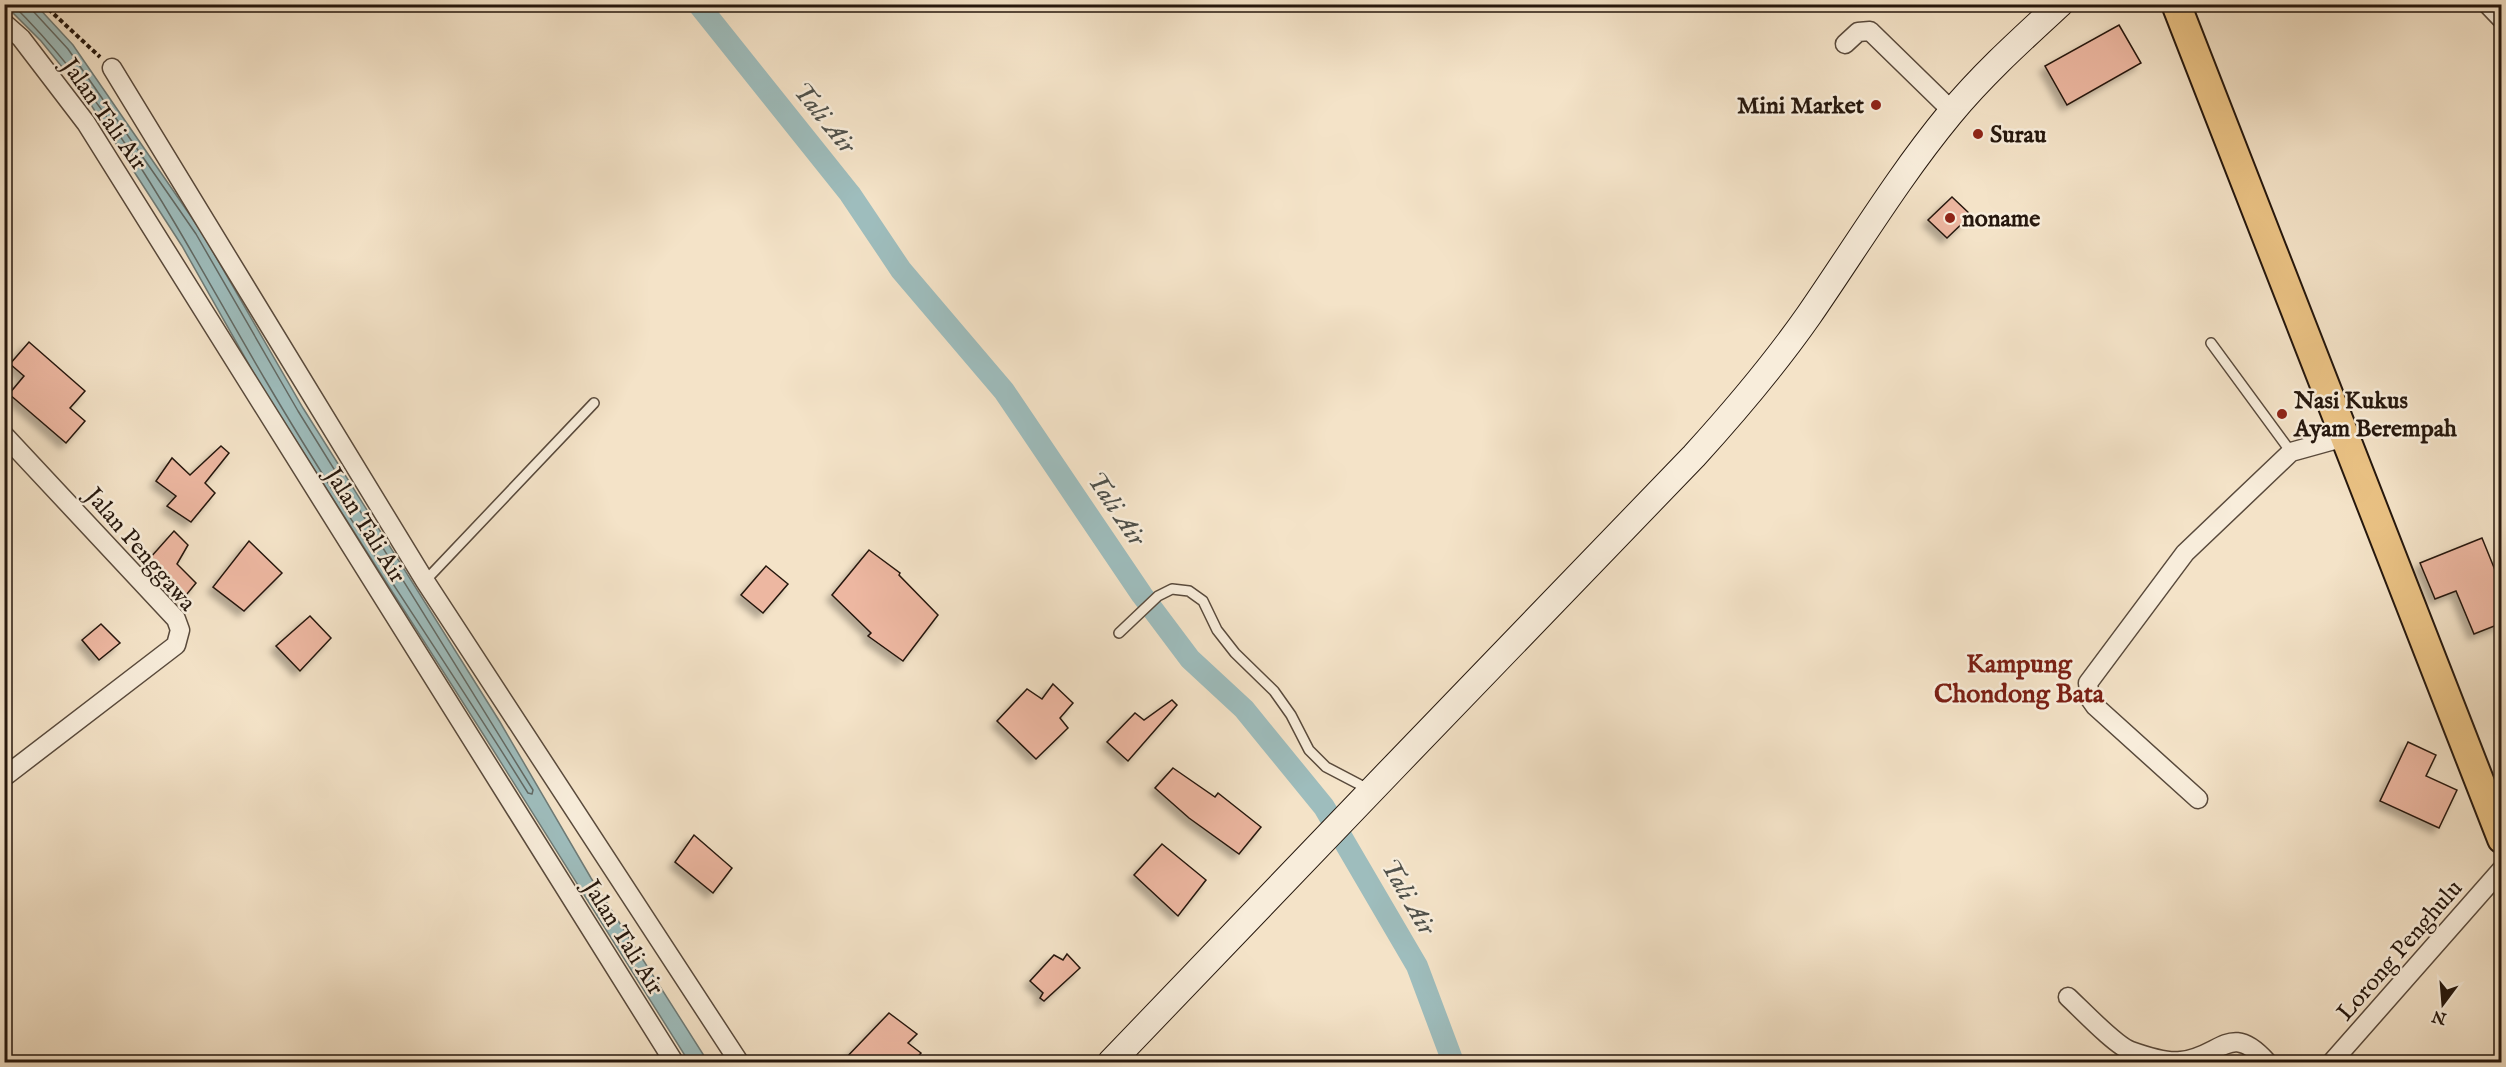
<svg xmlns="http://www.w3.org/2000/svg" width="2506" height="1067" font-family="'IM FELL English',serif">
<style>
.water{fill:#9ebdbd;stroke:#6e7b77;stroke-width:1.5}
.lines{fill:none;stroke-linecap:round;stroke-linejoin:round}
.shore{stroke:#626a65;stroke-width:1.5}
.canal{stroke:#9ebdbd;stroke-width:22}
.building{fill:#edb7a1;stroke:#25170d;stroke-width:1.5;filter:url(#shadow)}
.lane-casing{stroke:#594a3c;stroke-width:12}
.street-casing{stroke:#594a3c;stroke-width:21}
.secondary-casing{stroke:#25170d;stroke-width:28}
.primary-casing{stroke:#25170d;stroke-width:32}
.path{stroke:#25170d;stroke-width:4;stroke-dasharray:4.5 3;stroke-linecap:butt}
.lane{stroke:#f8eddb;stroke-width:9}
.street{stroke:#f8eddb;stroke-width:18}
.secondary{stroke:#f8eddb;stroke-width:26}
.primary{stroke:#eac284;stroke-width:28}
.poi-dot{fill:#8f2418;stroke:#f8eddb;stroke-width:2}
.labels{text-anchor:middle;stroke-width:5;stroke-linejoin:round;paint-order:stroke}
.poi-label{font-size:24px;font-weight:bold;fill:#25170d;stroke:#f8eddb;text-anchor:start}
.street-label{font-size:24px;fill:#25170d;stroke:#f8eddb}
.water-label{font-size:26px;font-style:italic;fill:#4f514b;stroke:#f8eddb}
.neighbourhood-label{font-size:26px;font-weight:bold;fill:#7a1f14;stroke:#f8eddb}
</style>
<defs>
<filter id="shadow"><feDropShadow dx="-5.5" dy="5.5" stdDeviation="3" flood-color="#0004"/></filter>
</defs>
<rect width="100%" height="100%" fill="#f4e3c8"/>
<filter id="stains"><feTurbulence type="fractalNoise" baseFrequency=".00333" numOctaves="4"/><feColorMatrix values="0 0 0 0 .2 0 0 0 0 .09 0 0 0 0 .02 0 0 0 .5 -.17"/></filter>
<radialGradient id="worn" r=".72"><stop offset=".6" stop-color="#630" stop-opacity="0"/><stop offset="1" stop-color="#630" stop-opacity=".3"/></radialGradient>
<path class="water" d="M 5,5 L 36,5 L 73,45 L 201,231 L 303,408 L 500,722 L 591,878 L 708,1062 L 689,1062 L 485,737 L 261,386 L 182,246 L 84,94 L 41,41 Z"/>
<g class="lines">
<path class="shore" d="M 12,4 C 121,111 189,251 266,381 C 348,521 442,655 528,793 L 532,794 L 533,790 L 298,411 L 196,234 L 68,49 L 33,11 L 32,4"/>
<path class="canal" d="M 698,4 L 850,194 L 901,270 L 1004,391 L 1142,595 L 1190,659 L 1244,709 L 1324,807 L 1417,966 L 1453,1062"/>
</g>
<g class="building">
<path d="M 2119,25 L 2141,63 L 2067,105 L 2045,66 Z"/>
<path d="M 1952,197 L 1971,215 L 1947,238 L 1928,220 Z"/>
<path d="M 29,342 L 85,391 L 70,408 L 85,421 L 66,443 L 9,394 L 24,376 L 10,364 Z"/>
<path d="M 221,446 L 229,453 L 205,483 L 215,493 L 191,522 L 167,506 L 176,496 L 156,481 L 172,458 L 190,475 Z"/>
<path d="M 174,531 L 188,545 L 177,564 L 196,583 L 182,600 L 155,580 L 142,567 Z"/>
<path d="M 2482,538 L 2495,570 L 2502,567 L 2502,623 L 2474,634 L 2456,591 L 2435,599 L 2420,563 Z"/>
<path d="M 249,541 L 282,573 L 244,611 L 213,587 Z"/>
<path d="M 869,550 L 900,573 L 899,575 L 938,615 L 903,661 L 868,636 L 871,633 L 832,595 Z"/>
<path d="M 766,566 L 788,584 L 763,613 L 741,595 Z"/>
<path d="M 310,616 L 331,638 L 300,671 L 276,646 Z"/>
<path d="M 101,624 L 120,643 L 99,660 L 82,640 Z"/>
<path d="M 1053,684 L 1073,703 L 1060,718 L 1068,728 L 1036,759 L 997,721 L 1027,689 L 1042,699 Z"/>
<path d="M 1172,700 L 1177,705 L 1128,761 L 1107,742 L 1135,713 L 1144,720 Z"/>
<path d="M 2408,742 L 2436,755 L 2426,776 L 2457,790 L 2439,828 L 2380,801 Z"/>
<path d="M 1173,768 L 1215,797 L 1218,793 L 1261,827 L 1239,854 L 1189,818 L 1155,788 Z"/>
<path d="M 694,835 L 732,868 L 713,893 L 675,862 Z"/>
<path d="M 1162,844 L 1206,880 L 1178,916 L 1134,875 Z"/>
<path d="M 1067,954 L 1080,968 L 1044,1001 L 1040,998 L 1043,993 L 1030,981 L 1054,955 L 1063,960 Z"/>
<path d="M 889,1013 L 917,1034 L 908,1043 L 921,1053 L 913,1062 L 842,1062 Z"/>
</g>
<g class="lines">
<g class="lane-casing">
<g id="lane">
<path d="M 2481,4 L 2502,26"/>
<path d="M 2211,343 L 2291,452"/>
<path d="M 425,581 L 594,403"/>
<path d="M 1119,633 L 1158,596 L 1172,589 L 1189,591 L 1203,601 L 1217,630 L 1235,653 L 1274,691 L 1291,715 L 1309,750 L 1326,767 L 1370,790"/>
</g>
</g>
<g class="street-casing">
<g id="street">
<path d="M 4,23 L 21,38 L 86,123 L 674,1062"/>
<path d="M 1845,44 L 1858,32 L 1870,31 L 1952,111"/>
<path d="M 112,68 L 425,581 L 739,1062"/>
<path d="M 4,435 L 176,619 L 180,630 L 176,645 L 4,777"/>
<path d="M 2198,799 L 2095,706 L 2090,699 L 2088,683 L 2185,553 L 2291,452 L 2345,437"/>
<path d="M 2068,997 C 2082,1010 2116,1046 2131,1051 C 2145,1056 2167,1063 2181,1061 C 2221,1057 2230,1020 2267,1062"/>
<path d="M 2332,1062 L 2502,869"/>
</g>
</g>
<g class="secondary-casing">
<path id="secondary" d="M 1111,1062 C 1304,859 1500,658 1694,456 C 1735,411 1774,365 1809,315 C 1856,247 1898,177 1950,114 C 1983,74 2022,39 2060,4"/>
</g>
<g class="primary-casing">
<path id="primary" d="M 2176,4 L 2502,839"/>
</g>
<path class="path" d="M 43,4 L 100,57"/>
<use href="#lane" class="lane"/>
<use href="#street" class="street"/>
<use href="#secondary" class="secondary"/>
<use href="#primary" class="primary"/>
</g>
<g class="poi-dot">
<circle cx="1876" cy="105" r="6"/>
<circle cx="1978" cy="134" r="6"/>
<circle cx="1950" cy="218" r="6"/>
<circle cx="2282" cy="414" r="6"/>
</g>
<g class="labels">
<g class="poi-label">
<text x="1864" y="113" text-anchor="end">Mini Market</text>
<text x="1990" y="142">Surau</text>
<text x="1962" y="226">noname</text>
<text x="2294" y="408">Nasi Kukus<tspan x="2294" dy="28">Ayam Berempah</tspan></text>
</g>
<g class="street-label">
<text transform="translate(105 114) rotate(55)" y="8">Jalan Tali Air</text>
<text transform="translate(366 525) rotate(58)" y="8">Jalan Tali Air</text>
<text transform="translate(141 549) rotate(49)" y="8">Jalan Penggawa</text>
<text transform="translate(624 937) rotate(58)" y="8">Jalan Tali Air</text>
<text transform="translate(2399 950) rotate(-49)" y="8">Lorong Penghulu</text>
</g>
<g class="water-label">
<text transform="translate(825 117) rotate(51)" y="9">Tali Air</text>
<text transform="translate(1117 508) rotate(56)" y="9">Tali Air</text>
<text transform="translate(1409 896) rotate(60)" y="9">Tali Air</text>
</g>
<g class="neighbourhood-label">
<text x="2019" y="672">Kampung<tspan x="2019" dy="30">Chondong Bata</tspan></text>
</g>
</g>
<rect width="2506" height="1067" fill="none" stroke="#f4e3c8" stroke-width="24"/>
<rect x="6" y="6" width="2494" height="1055" fill="none" stroke="#25170d" stroke-width="3"/>
<rect x="12" y="12" width="2482" height="1043" fill="none" stroke="#25170d" stroke-width="1.5"/>
<g transform="translate(2443 1004) rotate(196)" stroke="#f8eddb" stroke-width="4.5" paint-order="stroke">
<path d="M0-4.5L10 22L0 15L-10 22Z" fill="#25170d"/>
<text y="-9" font-size="16" font-weight="bold" text-anchor="middle" fill="#25170d">N</text>
</g>
<rect width="100%" height="100%" filter="url(#stains)"/>
<rect width="100%" height="100%" fill="url(#worn)"/>
</svg>
